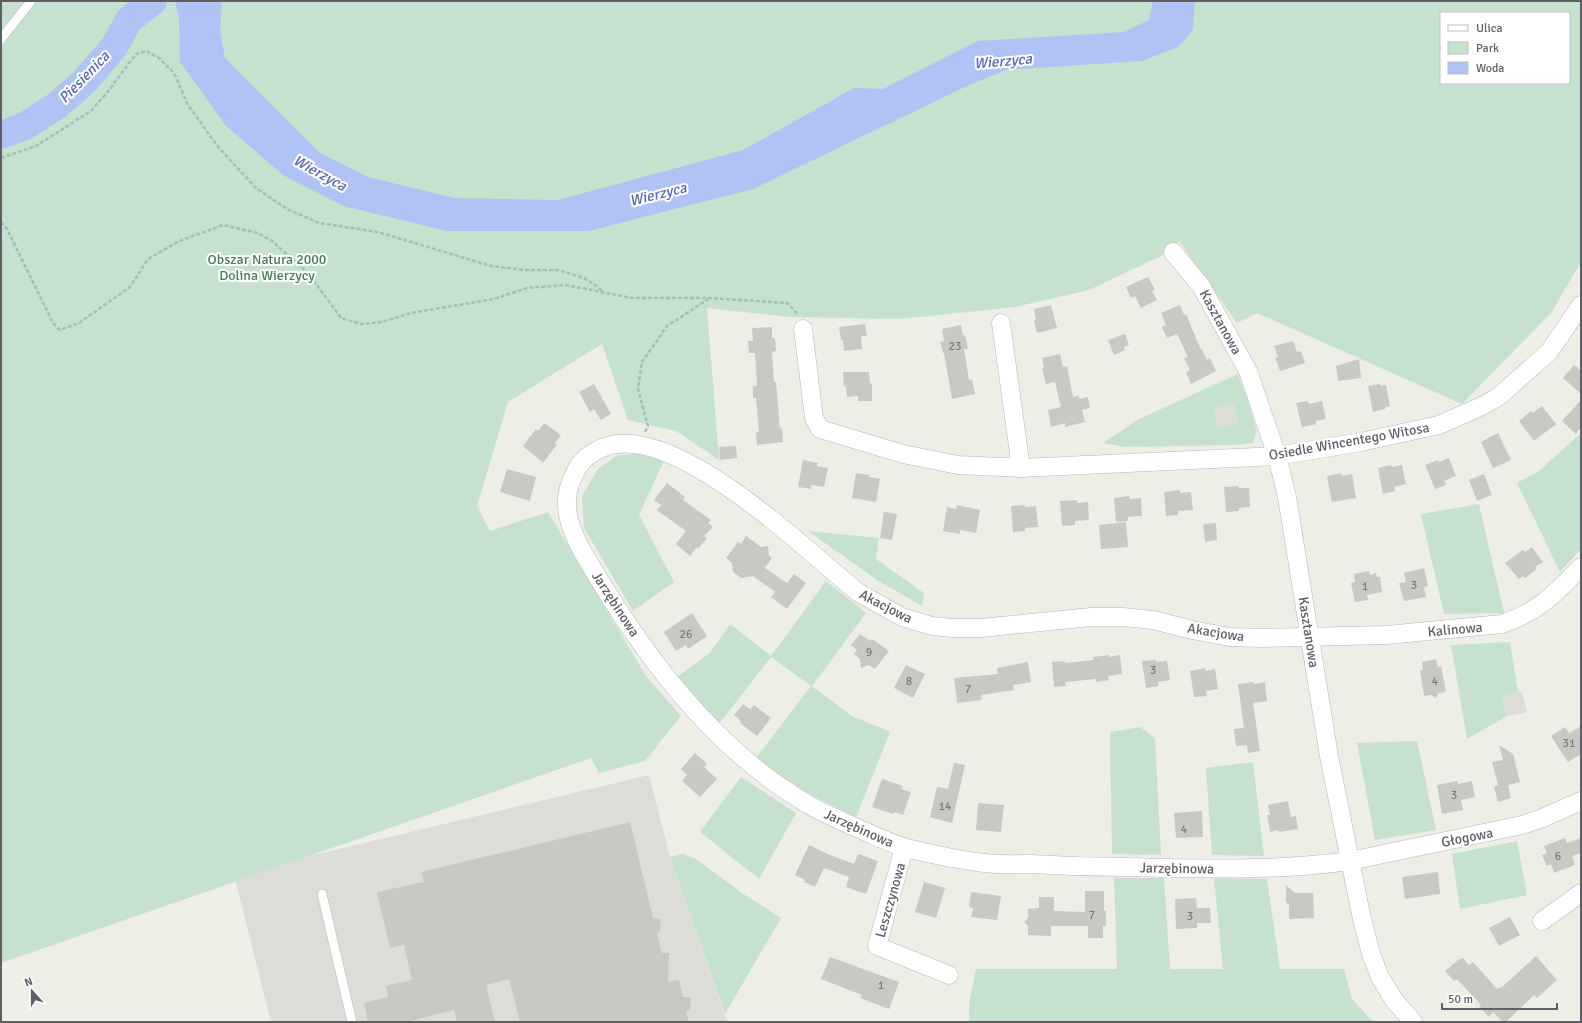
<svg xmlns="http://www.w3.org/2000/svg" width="1582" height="1023" font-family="Signika,sans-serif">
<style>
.industrial{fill:#ddddd8}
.green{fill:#c6e2ce;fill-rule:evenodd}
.water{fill:#b0c3f4}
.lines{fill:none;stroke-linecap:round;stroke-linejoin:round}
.river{stroke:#b0c3f4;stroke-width:28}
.building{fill:#c9c9c3}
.service-casing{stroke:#b6b6bb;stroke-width:10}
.minor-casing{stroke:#b6b6bb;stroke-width:19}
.path{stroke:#a0c2b4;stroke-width:2.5;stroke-dasharray:4 2;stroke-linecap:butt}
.service{stroke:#fff;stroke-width:9}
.minor{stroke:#fff;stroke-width:18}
.labels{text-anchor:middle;stroke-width:4;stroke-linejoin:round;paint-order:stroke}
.number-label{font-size:12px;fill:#797a7c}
.park-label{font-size:14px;fill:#418056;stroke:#fff}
.street-label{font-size:14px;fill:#5e5f64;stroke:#fff}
.water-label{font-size:15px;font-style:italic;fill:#5668b4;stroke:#fff}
</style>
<rect width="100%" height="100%" fill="#edeee6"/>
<g class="industrial">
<path d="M 1234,403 L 1237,424 L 1217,429 L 1214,408 Z"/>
<path d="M 1522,691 L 1527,712 L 1507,716 L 1502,695 Z"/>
<path d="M 649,775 L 670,857 L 727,1022 L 271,1022 L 234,874 Z"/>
</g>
<g class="green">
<path d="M 1,1 L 1581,1 L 1581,262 L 1551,313 L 1462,404 L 1257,313 L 1237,323 L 1179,241 L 1161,256 L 1089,290 L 1015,307 L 901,319 L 788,317 L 707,308 L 719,460 L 676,431 L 628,420 L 602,344 L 508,402 L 477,506 L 490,531 L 548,512 L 646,676 L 681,716 L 645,761 L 599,773 L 591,758 L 1,963 ZM 1441,13 L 1569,13 L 1569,83 L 1441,83 Z"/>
<path d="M 1238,374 L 1248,401 L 1257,431 L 1253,443 L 1236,445 L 1125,447 L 1103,443 L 1139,419 ZM 1234,403 L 1237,424 L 1217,429 L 1214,408 Z"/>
<path d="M 1581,433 L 1581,549 L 1560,572 L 1517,483 L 1539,471 Z"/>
<path d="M 643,453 L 664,461 L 639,515 L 674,582 L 633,611 L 584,528 L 582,496 L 598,469 L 618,455 Z"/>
<path d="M 1479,504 L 1504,613 L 1444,614 L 1421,514 Z"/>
<path d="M 808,531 L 879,538 L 876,559 L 924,593 L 922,606 L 877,580 Z"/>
<path d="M 826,581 L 866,613 L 812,686 L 852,716 L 890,732 L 856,817 L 806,792 L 755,759 L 811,686 L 771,657 L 718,725 L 677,677 L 710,653 L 730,624 L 771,656 Z"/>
<path d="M 1510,642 L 1518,692 L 1502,696 L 1507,716 L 1467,739 L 1451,645 Z"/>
<path d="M 1140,727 L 1155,738 L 1161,855 L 1112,854 L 1110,732 Z"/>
<path d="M 1417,741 L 1436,830 L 1375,840 L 1357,743 Z"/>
<path d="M 1253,762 L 1264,856 L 1212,855 L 1206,768 Z"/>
<path d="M 741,777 L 796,813 L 759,879 L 700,832 Z"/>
<path d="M 1517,841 L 1527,895 L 1460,909 L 1452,854 Z"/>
<path d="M 683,854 L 696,859 L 742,893 L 781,918 L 725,1014 L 670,857 Z"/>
<path d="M 1114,878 L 1164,878 L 1170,969 L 1223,969 L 1214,878 L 1267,879 L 1280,969 L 1344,969 L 1352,999 L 1373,1022 L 969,1022 L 969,1004 L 976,969 L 1117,969 Z"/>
</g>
<path class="water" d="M 175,1 L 222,1 L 220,31 L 225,58 L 320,153 L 368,177 L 454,198 L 558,200 L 743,150 L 854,88 L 883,89 L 978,41 L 1124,32 L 1149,20 L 1153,1 L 1195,1 L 1193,30 L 1178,47 L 1142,61 L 1006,70 L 969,85 L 753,189 L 589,231 L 447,231 L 343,206 L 283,175 L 226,126 L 180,62 L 179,19 Z"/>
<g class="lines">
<path class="river" d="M 1,135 L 25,126 L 56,106 L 83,83 L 114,47 L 129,20 L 153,1"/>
</g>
<g class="building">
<path d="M 1148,277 L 1155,290 L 1152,291 L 1157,300 L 1141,308 L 1135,296 L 1131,298 L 1126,287 Z"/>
<path d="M 1051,305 L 1057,328 L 1037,333 L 1034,321 L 1036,320 L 1034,309 Z"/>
<path d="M 1180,305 L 1184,315 L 1186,314 L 1201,350 L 1202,350 L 1207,360 L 1210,358 L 1216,371 L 1191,384 L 1186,372 L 1190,370 L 1184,358 L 1188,357 L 1177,334 L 1167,338 L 1162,327 L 1166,325 L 1161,313 Z"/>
<path d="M 865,324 L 867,336 L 861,336 L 862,349 L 844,351 L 843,340 L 841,340 L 839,327 Z"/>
<path d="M 961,325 L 963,336 L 965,335 L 968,349 L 964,349 L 969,380 L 972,379 L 975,394 L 952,399 L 944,353 L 943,353 L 940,342 L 944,341 L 942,329 Z"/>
<path d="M 772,327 L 772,338 L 775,338 L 776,351 L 772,352 L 774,382 L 776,382 L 780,429 L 782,428 L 783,442 L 757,445 L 756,432 L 759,432 L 756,398 L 753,398 L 753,386 L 757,386 L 755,353 L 749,353 L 748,341 L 753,341 L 752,328 Z"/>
<path d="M 1125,334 L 1129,345 L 1124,347 L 1125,350 L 1114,355 L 1108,340 Z"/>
<path d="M 1293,341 L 1297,352 L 1301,351 L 1305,363 L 1280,371 L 1275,358 L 1278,357 L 1274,346 Z"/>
<path d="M 1060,354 L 1063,367 L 1067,366 L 1073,397 L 1079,396 L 1079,399 L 1088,397 L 1090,408 L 1082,410 L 1085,422 L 1065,427 L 1065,423 L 1051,427 L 1048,410 L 1061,407 L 1055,382 L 1046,384 L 1042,368 L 1044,368 L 1042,358 Z"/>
<path d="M 1359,359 L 1361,378 L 1338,381 L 1336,366 Z"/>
<path d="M 1574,365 L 1581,371 L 1581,394 L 1563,378 Z"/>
<path d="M 843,372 L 869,372 L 870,384 L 872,383 L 872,401 L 858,401 L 858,396 L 847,397 L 846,386 L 844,387 Z"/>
<path d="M 594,384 L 611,414 L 601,420 L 594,409 L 590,412 L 579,392 Z"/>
<path d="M 1380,384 L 1381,386 L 1386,385 L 1390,406 L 1385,407 L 1385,409 L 1373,412 L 1368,386 Z"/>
<path d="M 1581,400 L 1581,427 L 1576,434 L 1562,421 Z"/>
<path d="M 1308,401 L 1309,404 L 1322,401 L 1326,419 L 1316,421 L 1316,424 L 1302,427 L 1296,403 Z"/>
<path d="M 1542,406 L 1556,424 L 1534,441 L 1519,421 L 1531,411 L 1533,413 Z"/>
<path d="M 544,423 L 561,435 L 555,443 L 557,444 L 543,463 L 523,446 L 536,429 L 538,431 Z"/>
<path d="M 1498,433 L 1511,460 L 1493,468 L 1481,442 Z"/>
<path d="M 736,446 L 737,458 L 720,460 L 719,447 Z"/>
<path d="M 1449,458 L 1456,476 L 1444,481 L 1446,485 L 1435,489 L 1425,465 L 1438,460 L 1439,462 Z"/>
<path d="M 803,460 L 818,463 L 817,466 L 828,468 L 824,487 L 811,485 L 811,489 L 798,487 Z"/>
<path d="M 1391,465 L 1392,467 L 1402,465 L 1406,484 L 1394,487 L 1395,491 L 1383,494 L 1378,468 Z"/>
<path d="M 507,469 L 536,477 L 530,501 L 500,492 Z"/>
<path d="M 856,473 L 869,475 L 869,477 L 880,479 L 876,502 L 852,498 Z"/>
<path d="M 1341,473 L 1341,476 L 1352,474 L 1356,498 L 1332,502 L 1327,476 Z"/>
<path d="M 1484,474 L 1492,495 L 1477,501 L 1469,480 Z"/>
<path d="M 667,483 L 685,497 L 683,500 L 711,520 L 708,523 L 713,527 L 704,536 L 707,538 L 698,549 L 697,547 L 690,556 L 676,544 L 686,531 L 657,510 L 661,505 L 654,500 Z"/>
<path d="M 1239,486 L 1239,488 L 1249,488 L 1250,507 L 1239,508 L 1239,511 L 1226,512 L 1224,487 Z"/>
<path d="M 1180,490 L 1180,493 L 1191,492 L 1193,510 L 1178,511 L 1178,515 L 1166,516 L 1164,492 Z"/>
<path d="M 1129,496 L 1130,499 L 1141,498 L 1142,516 L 1128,517 L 1128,521 L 1116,522 L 1114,498 Z"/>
<path d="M 1077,500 L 1077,503 L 1088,502 L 1089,520 L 1075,521 L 1075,525 L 1062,526 L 1060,501 Z"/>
<path d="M 957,505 L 980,510 L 976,533 L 960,530 L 960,534 L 943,531 L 947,507 L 956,509 Z"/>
<path d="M 1025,505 L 1025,507 L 1036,506 L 1038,527 L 1025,528 L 1025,531 L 1013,532 L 1011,506 Z"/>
<path d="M 884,512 L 897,514 L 892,540 L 880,538 Z"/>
<path d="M 1126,522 L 1128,547 L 1101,549 L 1099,525 Z"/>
<path d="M 1216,523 L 1217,540 L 1205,542 L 1203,524 Z"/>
<path d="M 746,536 L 761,547 L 768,546 L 769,556 L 772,558 L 765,568 L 787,583 L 794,574 L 806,583 L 787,609 L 771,597 L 775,592 L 753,576 L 741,578 L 733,572 L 732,563 L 726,558 L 738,542 L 741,544 Z"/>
<path d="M 1532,547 L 1543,562 L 1535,567 L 1537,569 L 1525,578 L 1523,576 L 1519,579 L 1505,563 L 1523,550 L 1525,552 Z"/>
<path d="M 1424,568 L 1428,586 L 1424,587 L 1426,597 L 1404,601 L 1399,583 L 1406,582 L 1404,573 Z"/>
<path d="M 1369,571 L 1370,575 L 1376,573 L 1377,577 L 1380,577 L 1382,592 L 1367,595 L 1368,600 L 1355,602 L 1351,583 L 1355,582 L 1354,574 Z"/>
<path d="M 692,613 L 707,636 L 688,649 L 686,645 L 676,651 L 664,632 Z"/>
<path d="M 860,634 L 870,641 L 872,639 L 889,651 L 875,669 L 868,665 L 861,668 L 860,659 L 854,654 L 857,650 L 851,645 Z"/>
<path d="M 1109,655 L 1109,657 L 1120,655 L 1122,674 L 1108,676 L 1109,680 L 1096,682 L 1096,679 L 1065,682 L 1066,686 L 1054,687 L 1052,662 L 1064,661 L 1065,663 L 1093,660 L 1093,657 Z"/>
<path d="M 1436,659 L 1438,667 L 1441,666 L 1446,692 L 1439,693 L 1436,698 L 1431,695 L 1424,696 L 1420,670 L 1423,670 L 1422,662 Z"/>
<path d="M 1156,660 L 1156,662 L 1167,661 L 1170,680 L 1158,682 L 1159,686 L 1146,688 L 1142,661 Z"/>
<path d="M 1028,662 L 1031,682 L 1013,685 L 1014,690 L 981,695 L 982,700 L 957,703 L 954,678 L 998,674 L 997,668 Z"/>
<path d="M 906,665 L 925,674 L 913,698 L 894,688 Z"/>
<path d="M 1205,668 L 1205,671 L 1215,669 L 1218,689 L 1206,691 L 1207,696 L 1194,697 L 1190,671 Z"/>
<path d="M 1253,682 L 1254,684 L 1265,682 L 1267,701 L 1253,703 L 1260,751 L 1248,753 L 1247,745 L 1236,746 L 1234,729 L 1244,728 L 1238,684 Z"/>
<path d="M 743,704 L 750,709 L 754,705 L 771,718 L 757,736 L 740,723 L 741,721 L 734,715 Z"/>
<path d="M 1581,726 L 1581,754 L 1568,762 L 1551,736 L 1565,727 L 1569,733 Z"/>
<path d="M 1499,745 L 1513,754 L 1520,782 L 1508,785 L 1511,798 L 1498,802 L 1494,787 L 1498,785 L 1492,762 L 1503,760 Z"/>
<path d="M 695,753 L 707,764 L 704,767 L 717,779 L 700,797 L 682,781 L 687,775 L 681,769 Z"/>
<path d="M 954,763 L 965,765 L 952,823 L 930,817 L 937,787 L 948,789 Z"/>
<path d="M 882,779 L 903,786 L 901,789 L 911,792 L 903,815 L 894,812 L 893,814 L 872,807 Z"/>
<path d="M 1457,781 L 1458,784 L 1472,781 L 1475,797 L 1461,800 L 1463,810 L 1442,814 L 1437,785 Z"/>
<path d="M 1288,801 L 1291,817 L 1296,816 L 1298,829 L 1279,832 L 1279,830 L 1270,832 L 1267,815 L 1270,815 L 1268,805 Z"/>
<path d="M 978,803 L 1004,805 L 1001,832 L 976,830 Z"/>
<path d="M 1202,811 L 1203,837 L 1176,838 L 1174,813 Z"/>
<path d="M 630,822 L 653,918 L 661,919 L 660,931 L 657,933 L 662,953 L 669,953 L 668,982 L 679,980 L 683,997 L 691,997 L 690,1009 L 686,1012 L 689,1022 L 520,1022 L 509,979 L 486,985 L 495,1022 L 457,1022 L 454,1010 L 407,1022 L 368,1022 L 364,1003 L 388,997 L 386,986 L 412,980 L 404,945 L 390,948 L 377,892 L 424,882 L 421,872 Z"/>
<path d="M 1565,838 L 1567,843 L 1581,838 L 1581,853 L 1572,856 L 1575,865 L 1554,873 L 1551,864 L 1547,866 L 1542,855 L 1547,853 L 1544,846 Z"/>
<path d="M 809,845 L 830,855 L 854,864 L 858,854 L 878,861 L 866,894 L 846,887 L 849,877 L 824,868 L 815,887 L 804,882 L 805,880 L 795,875 Z"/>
<path d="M 1438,872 L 1440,894 L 1405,899 L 1402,877 Z"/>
<path d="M 924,882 L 945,888 L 936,918 L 915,912 Z"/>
<path d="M 1286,885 L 1295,893 L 1313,893 L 1314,918 L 1289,919 L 1289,905 L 1286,902 Z"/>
<path d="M 1085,891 L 1104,891 L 1104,911 L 1106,911 L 1106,926 L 1103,926 L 1103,938 L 1088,938 L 1088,926 L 1051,926 L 1051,936 L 1028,935 L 1028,926 L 1024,922 L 1028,918 L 1028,909 L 1039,908 L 1039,897 L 1054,897 L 1054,911 L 1085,912 Z"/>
<path d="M 971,892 L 1001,896 L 997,920 L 971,917 L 973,908 L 969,907 Z"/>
<path d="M 1196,898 L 1197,908 L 1210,908 L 1211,923 L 1197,923 L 1197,928 L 1176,929 L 1175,899 Z"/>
<path d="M 1510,917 L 1520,935 L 1499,946 L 1489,928 Z"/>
<path d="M 1536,956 L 1557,980 L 1537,998 L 1534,995 L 1506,1022 L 1503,1022 L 1493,1012 L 1489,1017 L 1479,1006 L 1481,1005 L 1457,979 L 1454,981 L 1445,971 L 1458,960 L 1463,958 L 1469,965 L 1473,962 L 1497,989 L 1500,987 L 1501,988 Z"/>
<path d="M 830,957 L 899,982 L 889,1009 L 860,998 L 862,995 L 821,979 Z"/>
</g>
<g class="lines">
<g class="service-casing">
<g id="service">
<path d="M 1,39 L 31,1"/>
<path d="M 322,894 L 352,1022"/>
</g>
</g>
<g class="minor-casing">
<g id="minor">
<path d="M 1173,252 L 1201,286 L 1248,371 L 1277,456 L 1287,497 L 1329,756 L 1362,919 L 1371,954 L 1380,977 L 1394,1000 L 1413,1022"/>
<path d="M 1001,323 L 1021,468"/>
<path d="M 803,329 L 814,418 L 820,429 L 903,454 L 958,465 L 1021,468 L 1277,456 L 1361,442 L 1439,425 L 1482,406 L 1498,397 L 1549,352 L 1581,305"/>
<path d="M 1581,567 C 1556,593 1538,612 1502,624 L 1387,635 L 1263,638 L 1230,637 L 1192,630 L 1153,620 L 1123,617 L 1091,617 L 981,628 L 953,628 L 932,626 L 902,617 L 859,593 C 807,552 665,410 596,451 C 586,456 578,465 574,475 C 559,503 570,530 585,556 C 640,650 709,745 804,802 C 823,813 843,822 864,831 C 878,837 892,844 907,848 C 921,852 937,855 952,858 C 963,860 974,862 985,863 C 1000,865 1016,864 1031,864 C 1062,866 1093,867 1124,867 C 1200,869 1275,871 1350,861 L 1522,825 L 1540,819 L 1581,801"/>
<path d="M 904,848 L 877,946 L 949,975"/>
<path d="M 1542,921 L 1581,893"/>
</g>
</g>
<g class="path">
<path d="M 1,158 L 36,146 L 91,111 L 106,94 L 136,54 L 146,51 L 159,58 L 174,73 L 188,105 L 219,148 L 256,188 L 287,209 L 319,223 L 378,232 L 491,266 L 525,270 L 558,270 L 584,278 L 598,287 L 604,293"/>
<path d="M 1,222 L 7,229 L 53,323 L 60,330 L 79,323 L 130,287 L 148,259 L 179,241 L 223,225 L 258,233 L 272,241 L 309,274 L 341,318 L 361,324 L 382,322 L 411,313 L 494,299 L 527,288 L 566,285 L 632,298 L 710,298 L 787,303 L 798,314"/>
<path d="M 645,432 L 648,426 L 638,389 L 642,362 L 667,326 L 710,298"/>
</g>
<use href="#service" class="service"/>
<use href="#minor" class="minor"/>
</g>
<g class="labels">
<g class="number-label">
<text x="955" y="350">23</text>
<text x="1414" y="589">3</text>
<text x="1365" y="590">1</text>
<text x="686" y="638">26</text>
<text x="869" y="656">9</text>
<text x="1153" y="674">3</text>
<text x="909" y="685">8</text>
<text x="1435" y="685">4</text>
<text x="968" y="693">7</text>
<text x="1569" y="747">31</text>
<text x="1454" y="799">3</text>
<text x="945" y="810">14</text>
<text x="1184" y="833">4</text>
<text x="1558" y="860">6</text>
<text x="1092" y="919">7</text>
<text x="1190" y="920">3</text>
<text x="881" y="989">1</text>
</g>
<g class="park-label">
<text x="267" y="264">Obszar Natura 2000<tspan x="267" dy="16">Dolina Wierzycy</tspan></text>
</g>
<g class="street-label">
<text transform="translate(1221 322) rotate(61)" y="5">Kasztanowa</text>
<text transform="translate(1349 441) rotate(-10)" y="5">Osiedle Wincentego Witosa</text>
<text transform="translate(616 604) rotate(57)" y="5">Jarzębinowa</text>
<text transform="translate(886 606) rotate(27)" y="5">Akacjowa</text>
<text transform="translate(1455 629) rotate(-5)" y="5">Kalinowa</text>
<text transform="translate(1216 632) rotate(9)" y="5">Akacjowa</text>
<text transform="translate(1309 632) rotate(81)" y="5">Kasztanowa</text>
<text transform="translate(859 828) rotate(24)" y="5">Jarzębinowa</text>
<text transform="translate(1467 837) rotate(-11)" y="5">Głogowa</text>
<text transform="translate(1177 868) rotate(1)" y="5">Jarzębinowa</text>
<text transform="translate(890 900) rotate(-74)" y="5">Leszczynowa</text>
</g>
<g class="water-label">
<text transform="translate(1003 61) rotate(-5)" y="5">Wierzyca</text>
<text transform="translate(84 77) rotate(-46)" y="5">Piesienica</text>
<text transform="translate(320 173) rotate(29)" y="5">Wierzyca</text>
<text transform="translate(658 194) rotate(-14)" y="5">Wierzyca</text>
</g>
</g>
<rect width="1582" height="1023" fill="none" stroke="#5e5f64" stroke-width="4"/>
<rect x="1440" y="12" width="130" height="72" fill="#ffffff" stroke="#bfbfc1"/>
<rect x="1448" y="25" width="20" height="6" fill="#ffffff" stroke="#bfbfc1"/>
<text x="1476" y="32" font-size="12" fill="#5e5f64">Ulica</text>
<rect x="1448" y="42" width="20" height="12" fill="#c6e2ce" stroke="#bfbfc1"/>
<text x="1476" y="52" font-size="12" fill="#5e5f64">Park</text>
<rect x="1448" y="62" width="20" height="12" fill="#b0c3f4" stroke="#bfbfc1"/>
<text x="1476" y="72" font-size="12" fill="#5e5f64">Woda</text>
<g transform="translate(32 991) rotate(339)" stroke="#ffffff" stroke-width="3" paint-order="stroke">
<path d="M0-3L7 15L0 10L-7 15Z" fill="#5e5f64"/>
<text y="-6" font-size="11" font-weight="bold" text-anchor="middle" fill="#5e5f64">N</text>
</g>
<path d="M1442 1003v6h115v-6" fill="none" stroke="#5e5f64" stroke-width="2"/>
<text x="1448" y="1003" font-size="12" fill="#5e5f64" stroke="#ffffff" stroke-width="3" paint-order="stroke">50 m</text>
</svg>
